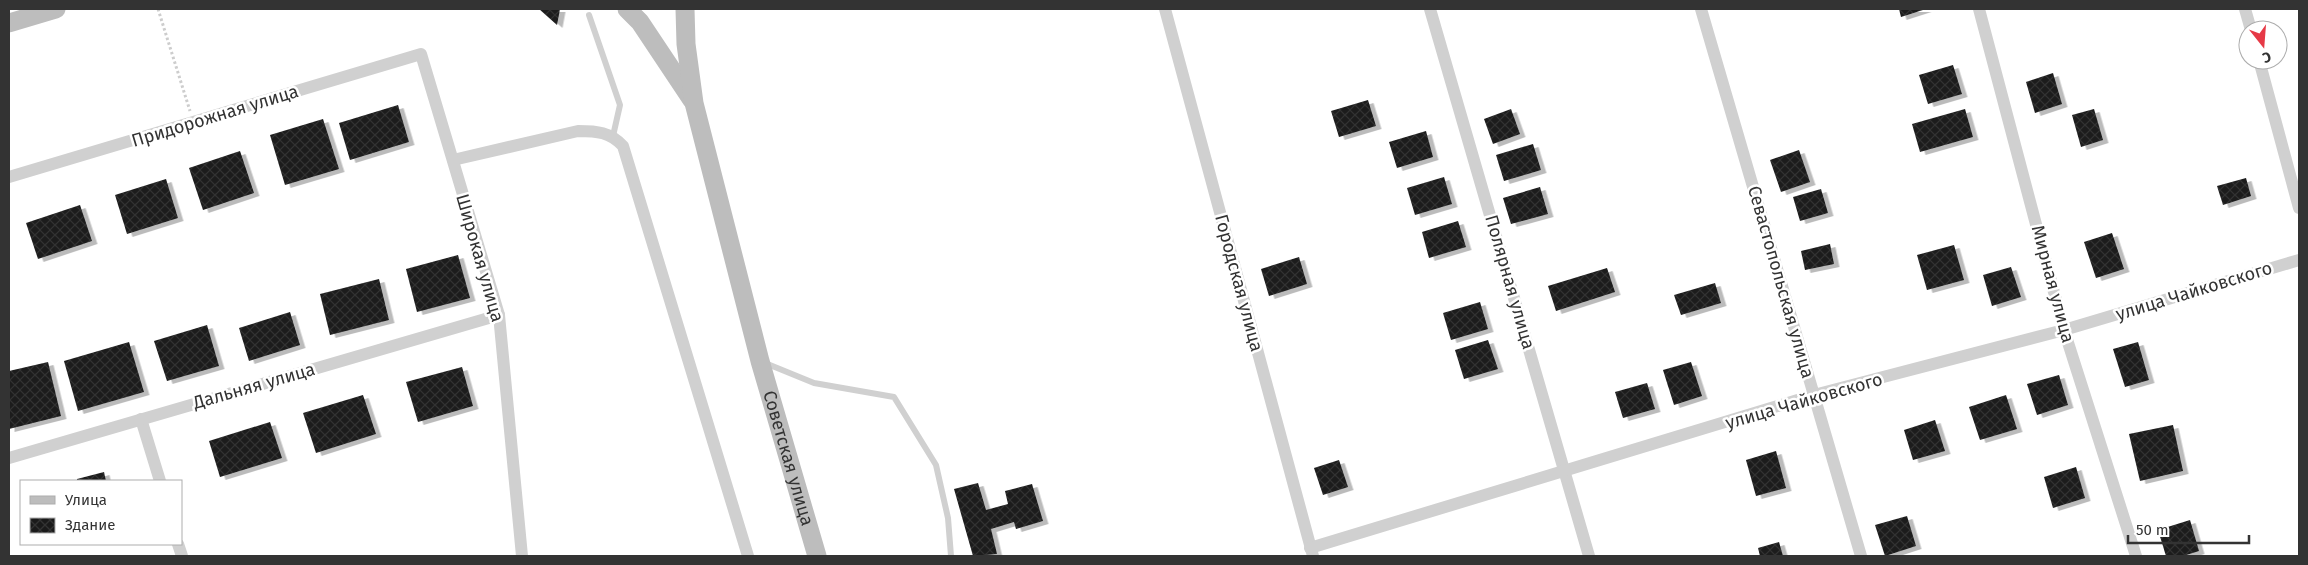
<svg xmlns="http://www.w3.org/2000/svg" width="2308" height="565" font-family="'Fira Sans',sans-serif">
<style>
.building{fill:url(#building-cross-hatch);filter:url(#shadow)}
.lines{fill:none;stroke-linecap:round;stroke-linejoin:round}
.path{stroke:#cdcdcd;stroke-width:3;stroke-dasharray:2.5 2.5;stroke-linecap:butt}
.lane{stroke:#d0d0d0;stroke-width:6}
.street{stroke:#d0d0d0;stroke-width:12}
.secondary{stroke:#bdbdbd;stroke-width:19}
.labels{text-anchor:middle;stroke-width:5;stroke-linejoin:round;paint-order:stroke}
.street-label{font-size:18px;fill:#333;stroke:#fff}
</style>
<defs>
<pattern id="building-cross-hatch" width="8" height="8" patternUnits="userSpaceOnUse" patternTransform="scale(1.25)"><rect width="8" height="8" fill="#1a1a1a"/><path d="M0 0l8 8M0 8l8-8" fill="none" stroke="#333"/></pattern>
<filter id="shadow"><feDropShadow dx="5.5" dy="3" stdDeviation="0" flood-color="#0004"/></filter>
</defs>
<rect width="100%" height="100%" fill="#fff"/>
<g class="building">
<path d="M 539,9 L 560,9 L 557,25 Z"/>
<path d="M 1899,9 L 1926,9 L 1901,17 Z"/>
<path d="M 1953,65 L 1962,94 L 1928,104 L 1919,75 Z"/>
<path d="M 2053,73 L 2062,104 L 2035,113 L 2026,82 Z"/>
<path d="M 1368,100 L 1376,126 L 1339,137 L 1331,111 Z"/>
<path d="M 398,105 L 409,142 L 350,160 L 339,123 Z"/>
<path d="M 1511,109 L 1520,134 L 1493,144 L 1484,119 Z"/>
<path d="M 1965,109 L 1973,137 L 1920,152 L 1912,124 Z"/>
<path d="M 2094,109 L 2103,140 L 2081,147 L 2072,115 Z"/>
<path d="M 323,119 L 339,169 L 285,185 L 270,135 Z"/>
<path d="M 1426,131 L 1433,157 L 1397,168 L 1389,142 Z"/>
<path d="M 1533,144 L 1541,170 L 1504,181 L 1496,155 Z"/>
<path d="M 1799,150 L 1810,182 L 1781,192 L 1770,160 Z"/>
<path d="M 240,151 L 254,193 L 203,210 L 189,168 Z"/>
<path d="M 1444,177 L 1452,204 L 1415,215 L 1407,188 Z"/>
<path d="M 2246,178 L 2251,196 L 2223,205 L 2217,186 Z"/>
<path d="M 166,179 L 178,218 L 127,234 L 115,195 Z"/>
<path d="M 1540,187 L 1548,214 L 1511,224 L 1503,198 Z"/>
<path d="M 1821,189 L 1828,213 L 1800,221 L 1793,197 Z"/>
<path d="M 80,205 L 92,241 L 38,259 L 26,223 Z"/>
<path d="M 1458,221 L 1466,247 L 1429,258 L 1422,232 Z"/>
<path d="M 2112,233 L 2124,269 L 2096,278 L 2084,242 Z"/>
<path d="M 1830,244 L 1834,264 L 1805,270 L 1801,251 Z"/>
<path d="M 1954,245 L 1964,280 L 1927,290 L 1917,255 Z"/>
<path d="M 458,255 L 470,298 L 417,312 L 406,269 Z"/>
<path d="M 1299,257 L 1307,284 L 1269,296 L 1261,269 Z"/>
<path d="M 2011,267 L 2021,297 L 1992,306 L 1983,275 Z"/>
<path d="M 1607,268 L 1615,292 L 1556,311 L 1548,286 Z"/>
<path d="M 379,279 L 389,320 L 330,335 L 320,294 Z"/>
<path d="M 1715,283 L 1721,303 L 1681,315 L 1674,295 Z"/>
<path d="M 1480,302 L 1488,329 L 1451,340 L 1443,313 Z"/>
<path d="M 290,312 L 300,345 L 249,361 L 239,328 Z"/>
<path d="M 207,325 L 219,366 L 167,381 L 154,341 Z"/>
<path d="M 1488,340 L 1498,369 L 1464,379 L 1455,350 Z"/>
<path d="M 129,342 L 144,392 L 78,411 L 64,361 Z"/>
<path d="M 2138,342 L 2149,380 L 2125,387 L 2113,349 Z"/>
<path d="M 48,362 L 61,416 L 9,429 L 9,371 Z"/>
<path d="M 1691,362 L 1702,396 L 1674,405 L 1663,370 Z"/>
<path d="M 462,367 L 473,406 L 418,422 L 406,382 Z"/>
<path d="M 2059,375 L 2068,405 L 2037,415 L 2027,384 Z"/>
<path d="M 1647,383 L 1655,409 L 1623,418 L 1615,392 Z"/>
<path d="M 363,395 L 376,434 L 316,453 L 303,413 Z"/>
<path d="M 2006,395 L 2017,429 L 1980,440 L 1969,407 Z"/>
<path d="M 1935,420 L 1945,451 L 1913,460 L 1904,430 Z"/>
<path d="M 270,422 L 282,458 L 220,477 L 209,441 Z"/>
<path d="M 2173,425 L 2183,471 L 2140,481 L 2129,434 Z"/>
<path d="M 1776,451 L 1786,488 L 1756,496 L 1746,460 Z"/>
<path d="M 1339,460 L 1348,487 L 1323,495 L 1314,468 Z"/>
<path d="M 2076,467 L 2085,498 L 2053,508 L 2044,477 Z"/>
<path d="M 104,472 L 106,481 L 77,481 L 77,479 Z"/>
<path d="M 978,483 L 986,510 L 1008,504 L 1005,491 L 1032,484 L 1043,521 L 1016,529 L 1014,522 L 991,529 L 997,554 L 973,556 L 954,489 Z"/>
<path d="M 1907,516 L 1916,546 L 1885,556 L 1875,525 Z"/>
<path d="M 2190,520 L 2199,551 L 2183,556 L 2166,556 L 2158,530 Z"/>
<path d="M 1779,542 L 1783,556 L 1760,556 L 1758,548 Z"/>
</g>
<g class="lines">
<path class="path" d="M 158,9 L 190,111"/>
<g class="lane">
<path d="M 589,15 L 620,105 L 613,136"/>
<path d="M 765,363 L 814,383 L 894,397 L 936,465 L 948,518 L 951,556"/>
</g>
<g class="street">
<path d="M 1165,9 L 1313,556"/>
<path d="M 1430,9 L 1589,556"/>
<path d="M 1701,9 L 1861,556"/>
<path d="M 1979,9 L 2064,330 L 2136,556"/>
<path d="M 2245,9 L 2251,30"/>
<path d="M 2259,60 L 2299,208"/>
<path d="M 453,160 L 578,131 C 597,131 610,132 623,146 L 748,556"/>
<path d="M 9,177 L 421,54 L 499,315 L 522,556"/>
<path d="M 141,419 L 160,481"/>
<path d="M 9,458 L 499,315"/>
<path d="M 178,544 L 182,556"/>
<path d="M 1310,548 L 1814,395 L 2064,330 L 2299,260"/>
</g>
<g class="secondary">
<path d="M 627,9 L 640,22 L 692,100"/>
<path id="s1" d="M 685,9 L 686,44 L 694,103 L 760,361 L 817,556"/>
<path d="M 9,23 L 56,9"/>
</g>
</g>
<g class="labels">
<g class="street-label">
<text transform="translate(215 116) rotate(-17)" y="6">Придорожная улица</text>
<text transform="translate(480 258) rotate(74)" y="6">Широкая улица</text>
<text transform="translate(1510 282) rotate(74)" y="6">Полярная улица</text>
<text transform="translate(1781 282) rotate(74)" y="6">Севастопольская улица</text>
<text transform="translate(1239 283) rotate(75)" y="6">Городская улица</text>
<text transform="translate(2053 284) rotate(75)" y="6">Мирная улица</text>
<text transform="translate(2194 291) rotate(-17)" y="6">улица Чайковского</text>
<text transform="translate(254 386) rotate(-16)" y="6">Дальняя улица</text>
<text transform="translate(1804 401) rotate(-16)" y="6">улица Чайковского</text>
<text dy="6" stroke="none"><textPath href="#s1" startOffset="462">Советская улица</textPath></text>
</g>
</g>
<rect width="2308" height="565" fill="none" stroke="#333333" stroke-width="20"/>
<rect x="20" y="480" width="162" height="65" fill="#ffffff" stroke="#adadad"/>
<rect x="30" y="496" width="25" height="8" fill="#bdbdbd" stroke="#adadad"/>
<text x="65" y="505" font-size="15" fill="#333333">Улица</text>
<rect x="30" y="518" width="25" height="15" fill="url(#building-cross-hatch)" stroke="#adadad"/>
<text x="65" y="530" font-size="15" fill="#333333">Здание</text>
<g transform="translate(2263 45) rotate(163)"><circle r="24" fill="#ffffff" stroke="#adadad"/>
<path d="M0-4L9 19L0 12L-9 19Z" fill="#e63946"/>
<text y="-8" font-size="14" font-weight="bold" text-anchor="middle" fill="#333333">С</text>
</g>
<path d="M2128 535v8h121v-8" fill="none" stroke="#333333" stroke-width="2.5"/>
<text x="2136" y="535" font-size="15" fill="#333333" stroke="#ffffff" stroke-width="4" paint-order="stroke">50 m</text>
</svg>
